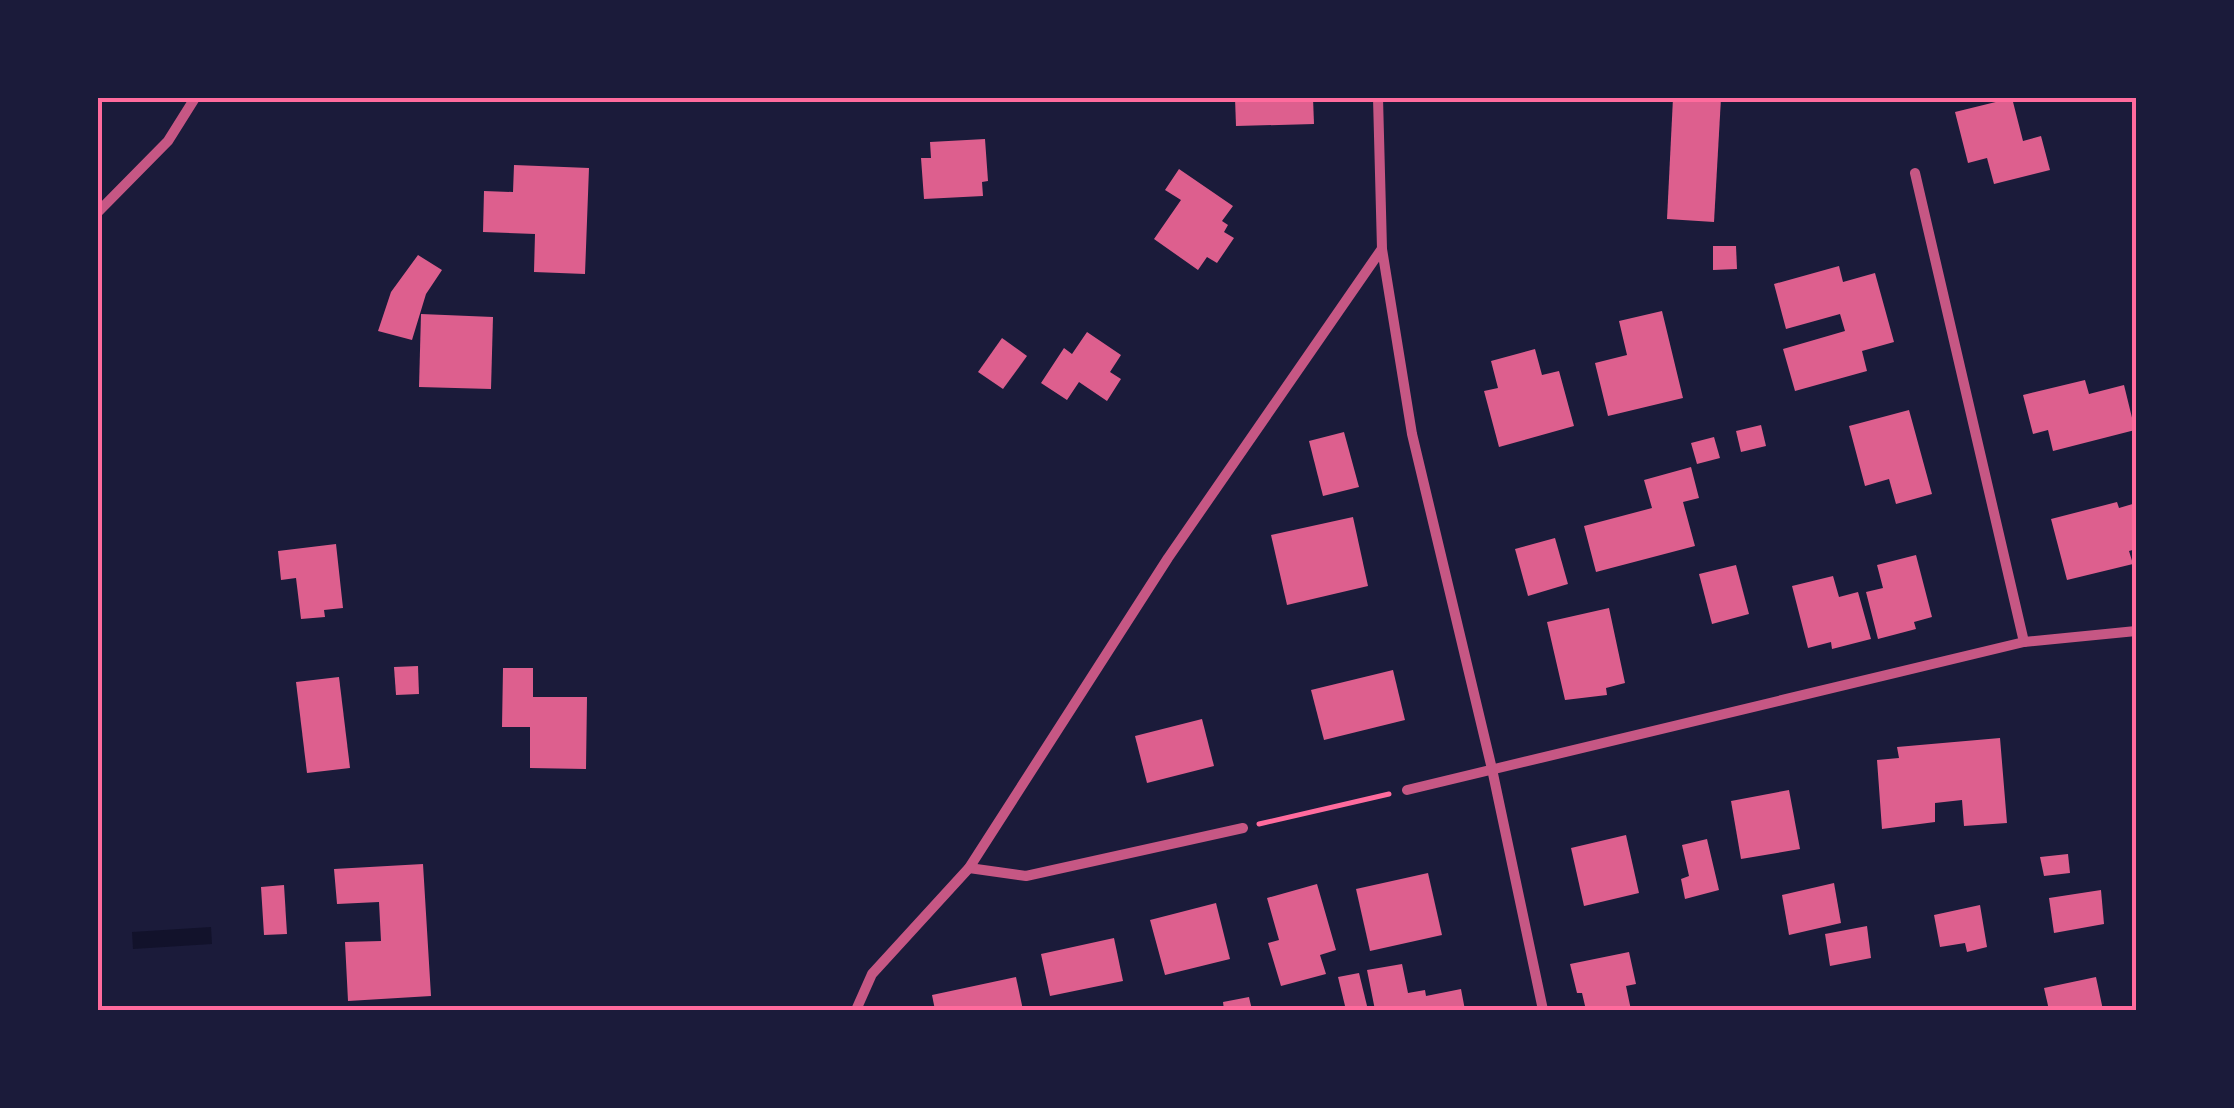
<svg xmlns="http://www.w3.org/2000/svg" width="2234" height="1108" font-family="Raleway,sans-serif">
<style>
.water{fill:#12122b}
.building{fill:#dd5f8e}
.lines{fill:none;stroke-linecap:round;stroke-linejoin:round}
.path{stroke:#ff6b9d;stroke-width:5}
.minor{stroke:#c65784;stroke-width:10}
.neatline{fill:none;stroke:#ff6b9d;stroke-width:4}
</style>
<rect width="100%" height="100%" fill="#1b1b3a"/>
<path class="water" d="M 211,927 L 212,944 L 133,949 L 132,932 Z"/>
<g class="building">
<path d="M 1235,98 L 1313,98 L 1314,124 L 1236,126 Z"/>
<path d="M 1673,98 L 1721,98 L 1714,222 L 1667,219 Z"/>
<path d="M 2012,98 L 2023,141 L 2041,136 L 2050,170 L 1994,184 L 1987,158 L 1968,163 L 1955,112 Z"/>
<path d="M 985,139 L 988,181 L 982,182 L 983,196 L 924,199 L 921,158 L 931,158 L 930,142 Z"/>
<path d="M 514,165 L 589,168 L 585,274 L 534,272 L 535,234 L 483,232 L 484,191 L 513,192 Z"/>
<path d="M 1179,169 L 1233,206 L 1222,221 L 1228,225 L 1224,232 L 1234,238 L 1217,263 L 1207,257 L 1198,270 L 1154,239 L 1181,200 L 1165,190 Z"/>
<path d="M 1713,246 L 1736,246 L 1737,269 L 1713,270 Z"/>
<path d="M 418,255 L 442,270 L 426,294 L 412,340 L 378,331 L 391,292 Z"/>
<path d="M 1839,266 L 1843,282 L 1875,273 L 1894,342 L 1862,351 L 1867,371 L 1795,391 L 1783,349 L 1845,331 L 1840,314 L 1786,329 L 1774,284 Z"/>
<path d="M 1662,311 L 1683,398 L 1608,416 L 1595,363 L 1627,355 L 1619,321 Z"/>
<path d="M 421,314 L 493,317 L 491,389 L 419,387 Z"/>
<path d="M 1087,332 L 1121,355 L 1110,372 L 1121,379 L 1107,401 L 1079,382 L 1067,400 L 1041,383 L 1064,348 L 1072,354 Z"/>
<path d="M 1002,338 L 1027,356 L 1003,389 L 978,372 Z"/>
<path d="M 1535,349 L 1542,375 L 1559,371 L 1574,426 L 1499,447 L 1484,391 L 1498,388 L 1491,361 Z"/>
<path d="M 2085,380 L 2089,394 L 2124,385 L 2135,430 L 2053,451 L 2048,430 L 2033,434 L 2023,395 Z"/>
<path d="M 1909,410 L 1932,494 L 1896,504 L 1889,479 L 1865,486 L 1849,426 Z"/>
<path d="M 1761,425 L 1766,446 L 1741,452 L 1736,431 Z"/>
<path d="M 1344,432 L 1359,487 L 1323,496 L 1309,441 Z"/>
<path d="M 1714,437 L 1720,458 L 1697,464 L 1691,443 Z"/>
<path d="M 1691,467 L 1699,498 L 1683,502 L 1695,546 L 1596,572 L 1584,526 L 1652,508 L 1644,480 Z"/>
<path d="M 2117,502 L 2119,508 L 2136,503 L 2136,549 L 2129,551 L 2133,564 L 2067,580 L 2051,519 Z"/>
<path d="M 1353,517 L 1368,586 L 1287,605 L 1271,535 Z"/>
<path d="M 1555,538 L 1568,584 L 1528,596 L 1515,549 Z"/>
<path d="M 336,544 L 343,608 L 324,610 L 325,617 L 301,619 L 296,578 L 281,580 L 278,551 Z"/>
<path d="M 1916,555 L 1932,617 L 1914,622 L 1916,629 L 1878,639 L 1866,592 L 1883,588 L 1877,565 Z"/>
<path d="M 1736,565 L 1749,614 L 1712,624 L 1699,574 Z"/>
<path d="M 1833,576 L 1839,597 L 1858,592 L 1871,639 L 1832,649 L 1831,642 L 1808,648 L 1792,586 Z"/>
<path d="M 1609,608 L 1625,683 L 1606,688 L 1607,695 L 1565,700 L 1547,622 Z"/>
<path d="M 418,666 L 419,694 L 396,695 L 394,667 Z"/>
<path d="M 503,668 L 533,668 L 533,697 L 587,697 L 586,769 L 530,768 L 530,727 L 502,727 Z"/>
<path d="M 1393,670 L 1405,720 L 1324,740 L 1311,690 Z"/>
<path d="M 339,677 L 350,768 L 307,773 L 296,682 Z"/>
<path d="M 1202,719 L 1214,766 L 1147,783 L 1135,736 Z"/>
<path d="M 2000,738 L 2007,823 L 1964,826 L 1962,800 L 1935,803 L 1935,822 L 1882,829 L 1877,760 L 1899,758 L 1897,747 Z"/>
<path d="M 1789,790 L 1800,849 L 1741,859 L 1731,801 Z"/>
<path d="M 1626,835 L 1639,893 L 1584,906 L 1571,848 Z"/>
<path d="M 1707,839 L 1719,890 L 1685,899 L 1681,879 L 1689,876 L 1682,845 Z"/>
<path d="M 2068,854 L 2070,873 L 2044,876 L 2040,857 Z"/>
<path d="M 423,864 L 431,996 L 348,1001 L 345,942 L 381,941 L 379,902 L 337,904 L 334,869 Z"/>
<path d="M 1428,873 L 1442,935 L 1370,951 L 1356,889 Z"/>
<path d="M 1834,883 L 1841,923 L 1789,935 L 1782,895 Z"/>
<path d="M 1317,884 L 1336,950 L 1320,955 L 1326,974 L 1281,986 L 1268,943 L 1279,940 L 1267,898 Z"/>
<path d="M 284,885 L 287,934 L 264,935 L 261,887 Z"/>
<path d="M 2101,890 L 2104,924 L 2054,933 L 2049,898 Z"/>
<path d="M 1216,903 L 1230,959 L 1165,975 L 1150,920 Z"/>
<path d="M 1980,905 L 1987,947 L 1967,952 L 1965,943 L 1940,947 L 1934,915 Z"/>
<path d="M 1867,926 L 1871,958 L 1830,966 L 1825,934 Z"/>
<path d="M 1114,938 L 1123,981 L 1050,996 L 1041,954 Z"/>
<path d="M 1629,952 L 1636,984 L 1626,986 L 1631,1010 L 1586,1010 L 1582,993 L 1577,993 L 1570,964 Z"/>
<path d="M 1402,964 L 1408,993 L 1425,990 L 1426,996 L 1461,989 L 1465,1010 L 1375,1010 L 1367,970 Z"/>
<path d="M 1359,973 L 1368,1010 L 1346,1010 L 1338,977 Z"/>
<path d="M 1016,977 L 1023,1010 L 935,1010 L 932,995 Z"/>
<path d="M 2096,977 L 2103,1010 L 2049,1010 L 2044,988 Z"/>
<path d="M 1249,997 L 1252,1010 L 1224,1010 L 1223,1002 Z"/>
</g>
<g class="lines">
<path class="path" d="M 1259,824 L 1389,794"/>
<g class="minor">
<path d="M 1378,98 L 1382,249 L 1412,434 L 1492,769 L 1543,1010"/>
<path d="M 1915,173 L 2024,642"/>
<path d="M 98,212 L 168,141 L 195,98"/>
<path d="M 1407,790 L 2024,642 L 2136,631"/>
<path d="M 969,868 L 1026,876 L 1243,828"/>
<path d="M 856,1010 L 872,974 L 969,868 L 1168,558 L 1381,250"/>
</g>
</g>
<rect width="2234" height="1108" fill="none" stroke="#1b1b3a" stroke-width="200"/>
<rect x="100" y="100" width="2034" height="908" class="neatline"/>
</svg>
